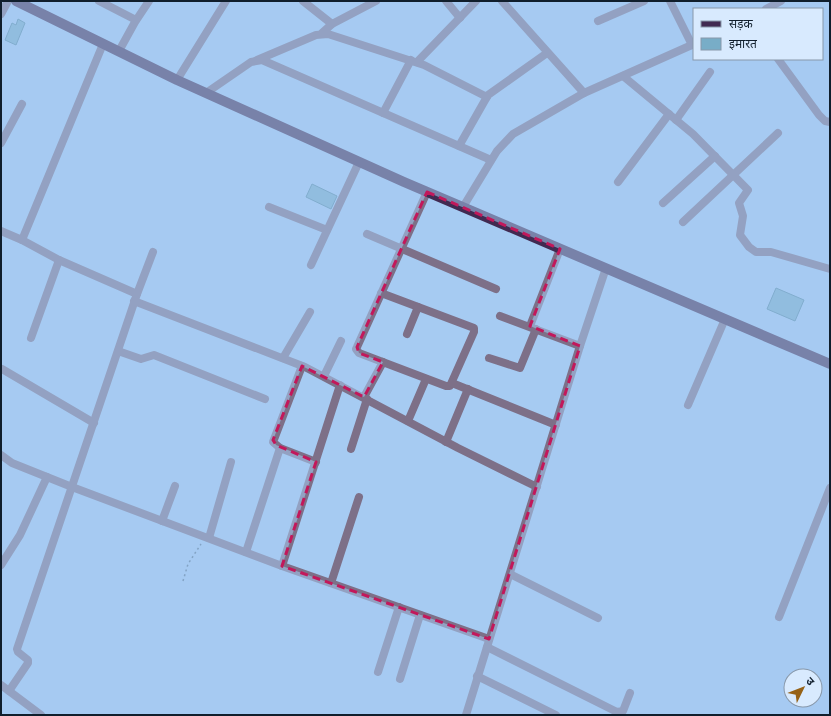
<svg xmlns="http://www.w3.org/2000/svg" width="831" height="716" font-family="Overpass,'Noto Sans Devanagari',sans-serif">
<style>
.building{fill:#78adc7;stroke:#5589a2}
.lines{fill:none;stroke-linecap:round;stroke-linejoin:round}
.path{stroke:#5a748e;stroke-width:1.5;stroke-dasharray:2 3;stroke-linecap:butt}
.minor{stroke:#7d7088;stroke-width:8}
.major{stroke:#412a51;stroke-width:10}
.marked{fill:none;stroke:#c2185b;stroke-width:3;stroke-dasharray:8 5;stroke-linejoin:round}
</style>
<rect width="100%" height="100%" fill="#a6cbf2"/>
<g class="building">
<path d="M 18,19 L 25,23 L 16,45 L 5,40 L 12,23 L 16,25 Z"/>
<path d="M 312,184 L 337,196 L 331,209 L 306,197 Z"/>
<path d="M 776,288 L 804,300 L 795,321 L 767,309 Z"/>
</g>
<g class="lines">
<path class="path" d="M 183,581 L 188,564 L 201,544"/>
<g class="minor">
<path d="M 99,1 L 136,20"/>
<path d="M 303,1 L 332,24"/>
<path d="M 446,1 L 460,18"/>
<path d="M 502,1 L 584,93"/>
<path d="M 670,1 L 692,45"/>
<path d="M 766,9 L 781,1"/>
<path d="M 1,14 L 8,1"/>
<path d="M 598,21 L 644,1"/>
<path d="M 322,33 L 332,24 L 376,1"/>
<path d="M 119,51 L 135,22 L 149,1"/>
<path d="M 778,59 L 819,115 L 825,121 L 830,122"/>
<path d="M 257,60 L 316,35 L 328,34 L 424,65 L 487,97"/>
<path d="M 417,62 L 476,1"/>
<path d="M 623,76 L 693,134 L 748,190 L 739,203 L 743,216 L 740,235 L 749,247 L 756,252 L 771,252 L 830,269"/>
<path d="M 177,80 L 226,1"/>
<path d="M 206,93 L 251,62 L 262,60 L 491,160"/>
<path d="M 383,113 L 411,60"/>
<path d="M 676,120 L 710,72"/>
<path d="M 1,143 L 22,104"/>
<path d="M 459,146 L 488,95 L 547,53"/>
<path d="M 618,182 L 669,114"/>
<path d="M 663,203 L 715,156"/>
<path d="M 269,207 L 327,230"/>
<path d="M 463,207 L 497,151 L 513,134 L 584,93 L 694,44"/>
<path d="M 683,222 L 778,133"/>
<path d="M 1,231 L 22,240 L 59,260 L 137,294"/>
<path d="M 367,234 L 496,289"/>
<path d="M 22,240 L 103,44"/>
<path d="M 311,265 L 359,162"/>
<path d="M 381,293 L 474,328 L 474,332 L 450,386 L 446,386 L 359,353 L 356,349 L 357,347 L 427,192"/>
<path d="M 134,301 L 305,367 L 458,448 L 537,487"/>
<path d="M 500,316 L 580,346"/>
<path d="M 530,326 L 560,249"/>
<path d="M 407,334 L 418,307"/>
<path d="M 31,338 L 59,260"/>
<path d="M 118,351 L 141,359 L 154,355 L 265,399"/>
<path d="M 283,358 L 310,312"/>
<path d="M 489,358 L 520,368 L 536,329"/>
<path d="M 302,366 L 273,442 L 280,448 L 316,462"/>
<path d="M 2,369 L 94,423"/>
<path d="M 324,376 L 341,341"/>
<path d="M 452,383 L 556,425"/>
<path d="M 364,397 L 383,362"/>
<path d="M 688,405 L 725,319"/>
<path d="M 408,421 L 426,379"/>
<path d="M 446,442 L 468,389"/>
<path d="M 351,449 L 367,399"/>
<path d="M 1,455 L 12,463 L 72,487 L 282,566 L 489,639"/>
<path d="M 162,521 L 175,486"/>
<path d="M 209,538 L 231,462"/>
<path d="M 246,552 L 280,448"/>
<path d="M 1,565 L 20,535 L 47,477"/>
<path d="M 282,566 L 340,385"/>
<path d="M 510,574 L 598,618"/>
<path d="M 331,583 L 359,497"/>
<path d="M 779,617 L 830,488"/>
<path d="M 487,647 L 617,712 L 623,711 L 630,693"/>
<path d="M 378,672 L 399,607"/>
<path d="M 477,676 L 556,715"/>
<path d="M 400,679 L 420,615"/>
<path d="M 1,685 L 41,715"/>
<path d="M 9,691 L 28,663 L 28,660 L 18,652 L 17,649 L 137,294 L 153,252"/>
<path d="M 466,715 L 580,346 L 606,268"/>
</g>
<path class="major" d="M 16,1 L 177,80 L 404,182 L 830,364"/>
</g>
<path d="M0 0H831V716H0ZM 427,192 L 560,249 L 530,326 L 580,346 L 489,639 L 282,566 L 316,462 L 276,445 L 273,440 L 302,366 L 364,397 L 383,362 L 359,353 L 357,347 Z" fill="#a6cbf2" fill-opacity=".55" fill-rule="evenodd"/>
<path class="marked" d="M 427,192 L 560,249 L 530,326 L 580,346 L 489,639 L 282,566 L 316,462 L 276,445 L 273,440 L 302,366 L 364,397 L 383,362 L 359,353 L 357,347 Z"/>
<rect width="831" height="716" fill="none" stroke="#101e2c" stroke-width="4"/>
<rect x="693" y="8" width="130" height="52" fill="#d8eafe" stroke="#8898aa"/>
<rect x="701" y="21" width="20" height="6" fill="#412a51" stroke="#8898aa"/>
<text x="729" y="28" font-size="12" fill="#101e2c">सड़क</text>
<rect x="701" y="38" width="20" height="12" fill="#78adc7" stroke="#8898aa"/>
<text x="729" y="48" font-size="12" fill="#101e2c">इमारत</text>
<g transform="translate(803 688) rotate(47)"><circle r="19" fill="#d8eafe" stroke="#8898aa"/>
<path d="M0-3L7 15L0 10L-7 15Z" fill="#966217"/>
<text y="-6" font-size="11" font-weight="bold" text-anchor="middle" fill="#101e2c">उ</text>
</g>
</svg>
